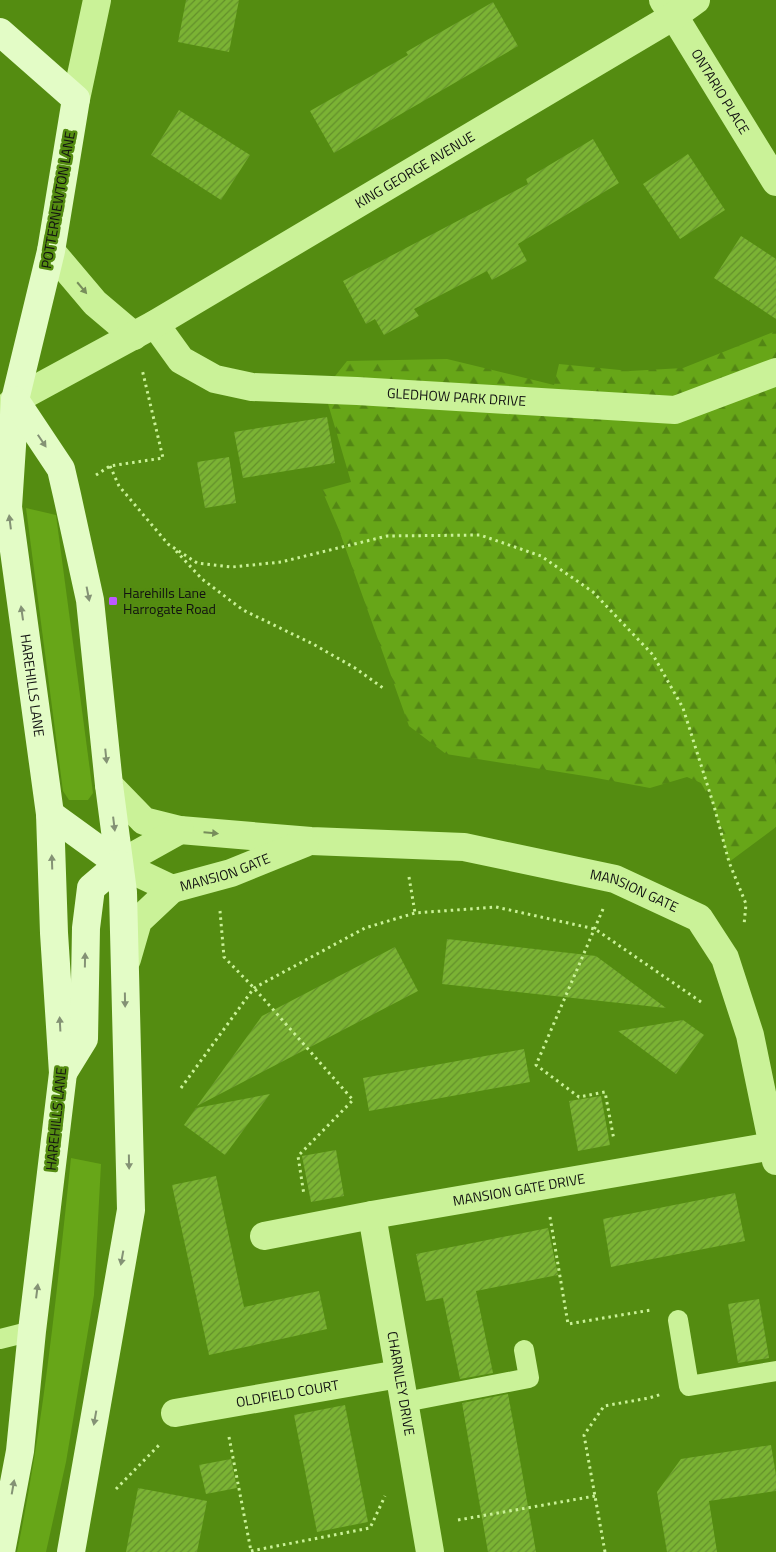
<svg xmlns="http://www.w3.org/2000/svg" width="776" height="1552" font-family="'Titillium Web',sans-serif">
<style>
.grass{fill:#67a618}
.forest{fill:url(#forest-firs)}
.building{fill:url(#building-hatch)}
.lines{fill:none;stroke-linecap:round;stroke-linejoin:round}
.path{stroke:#caf298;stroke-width:3;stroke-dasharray:2.5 4;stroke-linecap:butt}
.service{stroke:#caf298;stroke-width:20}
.minor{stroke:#caf298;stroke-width:28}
.tertiary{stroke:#caf298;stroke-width:28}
.secondary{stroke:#e3fcc6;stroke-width:28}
.oneway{fill:#778d5b}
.oneway2{fill:#849275}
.poi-dot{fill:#bd58ff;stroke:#548c11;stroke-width:2}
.labels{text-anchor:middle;stroke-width:5;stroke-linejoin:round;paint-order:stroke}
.street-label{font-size:14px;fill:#111;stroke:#548c11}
.poi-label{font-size:14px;fill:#111;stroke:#548c11;text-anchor:start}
</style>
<defs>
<pattern id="forest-firs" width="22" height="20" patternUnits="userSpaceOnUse" patternTransform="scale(1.25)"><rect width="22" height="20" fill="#67a618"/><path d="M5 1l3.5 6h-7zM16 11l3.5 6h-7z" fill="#538614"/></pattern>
<pattern id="building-hatch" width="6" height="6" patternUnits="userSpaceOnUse" patternTransform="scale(1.25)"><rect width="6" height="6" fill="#7bb334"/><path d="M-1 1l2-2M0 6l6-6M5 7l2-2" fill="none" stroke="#63902b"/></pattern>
</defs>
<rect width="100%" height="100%" fill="#548c11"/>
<g class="grass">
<path d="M 26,508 L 56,515 L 93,793 L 88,800 L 69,800 L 63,791 Z"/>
<path d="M 71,1158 L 101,1164 L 94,1295 L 66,1462 L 46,1552 L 17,1552 C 44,1422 57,1290 71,1158 Z"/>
</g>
<path class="forest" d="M 776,331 L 776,757 L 774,758 L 776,765 L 776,827 L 729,862 L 714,806 L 701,783 L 687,777 L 650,788 L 591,777 L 446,754 L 409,726 L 339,530 L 322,490 L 351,482 L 324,390 L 347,361 L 447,359 L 554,385 L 559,364 L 630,371 L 683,368 Z"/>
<g class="building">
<path d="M 186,0 L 239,0 L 229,52 L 178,42 Z"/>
<path d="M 493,2 L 518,46 L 334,153 L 310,111 L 408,55 L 406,52 Z"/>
<path d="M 179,110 L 250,155 L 221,200 L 151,155 Z"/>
<path d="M 593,139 L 619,183 L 518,244 L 527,261 L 492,280 L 487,271 L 414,309 L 419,316 L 384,335 L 375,319 L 366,324 L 343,281 L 528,184 L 526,179 Z"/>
<path d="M 688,154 L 725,210 L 680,239 L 643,184 Z"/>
<path d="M 741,236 L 776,259 L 776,319 L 714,278 Z"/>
<path d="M 327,417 L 335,463 L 243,478 L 234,432 Z"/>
<path d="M 229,457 L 236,503 L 205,508 L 197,462 Z"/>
<path d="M 447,939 L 596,956 L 666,1008 L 442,984 Z"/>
<path d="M 395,947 L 418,991 L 197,1106 L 262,1016 Z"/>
<path d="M 683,1020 L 704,1035 L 676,1074 L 618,1031 Z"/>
<path d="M 524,1049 L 530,1082 L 369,1111 L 363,1078 Z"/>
<path d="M 270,1094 L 225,1155 L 184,1125 L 196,1108 Z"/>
<path d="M 601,1096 L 610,1145 L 578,1151 L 569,1101 Z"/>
<path d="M 336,1150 L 344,1196 L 311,1202 L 302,1156 Z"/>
<path d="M 216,1176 L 244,1307 L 319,1291 L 327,1329 L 209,1355 L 172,1185 Z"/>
<path d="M 735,1193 L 745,1241 L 611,1267 L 603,1219 Z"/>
<path d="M 548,1228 L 558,1275 L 476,1291 L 493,1373 L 460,1379 L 443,1298 L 426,1301 L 416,1254 Z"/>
<path d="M 759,1299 L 769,1358 L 738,1363 L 728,1304 Z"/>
<path d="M 508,1394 L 518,1449 L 536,1552 L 488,1552 L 462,1403 Z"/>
<path d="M 345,1405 L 368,1522 L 317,1532 L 294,1415 Z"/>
<path d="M 771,1445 L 776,1475 L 776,1491 L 709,1501 L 717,1552 L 667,1552 L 657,1492 L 681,1459 Z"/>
<path d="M 231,1459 L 237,1488 L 206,1494 L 199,1465 Z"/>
<path d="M 138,1488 L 207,1501 L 197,1552 L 126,1552 Z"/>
</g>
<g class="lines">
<g class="path">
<path d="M 110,466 L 119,486 L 168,544 L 197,563 L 232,567 L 281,562 L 387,536 L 480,535 L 541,556 L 593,592 L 653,655 L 683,708 L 714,806 L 729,862 L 746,904 L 744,925"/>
<path d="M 96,475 L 110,466 L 163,458 L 142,369"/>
<path d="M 176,551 L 202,579 L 243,610 L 313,644 L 355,668 L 383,688"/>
<path d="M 409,877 L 415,913"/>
<path d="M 603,909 L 536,1065 L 579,1097 L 605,1092 L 614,1140"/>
<path d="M 220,911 L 224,957 L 254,988 L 353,1100 L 298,1156 L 304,1195"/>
<path d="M 181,1088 L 254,988 L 365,928 L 415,913 L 496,907 L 595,929 L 704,1004"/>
<path d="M 550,1217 L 568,1324 L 651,1310"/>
<path d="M 229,1437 L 251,1551"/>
<path d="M 116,1489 L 161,1443"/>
<path d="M 458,1520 L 595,1496"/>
<path d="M 251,1551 L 370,1528 L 385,1496"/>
<path d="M 605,1552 L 584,1435 L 604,1406 L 649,1398 L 662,1394"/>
</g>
<g class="service">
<path d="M 678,1320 L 689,1386 L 776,1371"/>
<path d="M 0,1339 L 32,1331"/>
<path d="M 405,1402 L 529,1378 L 524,1350"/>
</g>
<g class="minor">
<path id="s1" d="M 663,0 L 674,16 L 776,182"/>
<path d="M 51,251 L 95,303 L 134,336"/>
<path id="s2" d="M 155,324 L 181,360 L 215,379 L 252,387 L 357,391 L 675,410 L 776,372"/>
<path id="s3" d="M 0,414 L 15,400 L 155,324 L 674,16 L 696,0"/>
<path id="s4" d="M 109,785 L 144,821 L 180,830 L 311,841 L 464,847 L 615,879 L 699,918 L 725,958 L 750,1035 L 776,1161"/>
<path id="s5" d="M 119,864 L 172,889 L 231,873 L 305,843"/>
<path d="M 119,864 L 180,830"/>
<path d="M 127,959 L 138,921 L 172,889"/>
<path id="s6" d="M 372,1215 L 430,1552"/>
<path id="s7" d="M 264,1236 L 372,1215 L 773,1146"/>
<path id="s8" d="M 175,1413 L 399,1374"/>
</g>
<path class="tertiary" d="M 76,99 L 97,0"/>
<g class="secondary">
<path id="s9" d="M 0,32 L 76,99 L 51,251 L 15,400 L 8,507 L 50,814 L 54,933 L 63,1073 L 32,1331 L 20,1451 L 1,1552"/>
<path d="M 15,400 L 61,469 L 67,495 L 90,600 L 109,785 L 123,892 L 131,1210 L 71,1552"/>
<path d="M 50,814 L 119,864"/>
<path d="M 63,1073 L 84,1039 L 86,928 L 91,888 L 119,864"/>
</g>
</g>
<defs><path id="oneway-solid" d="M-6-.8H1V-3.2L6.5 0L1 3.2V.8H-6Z" transform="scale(1.25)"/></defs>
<g class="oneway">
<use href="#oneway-solid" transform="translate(82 288) rotate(50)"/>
<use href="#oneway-solid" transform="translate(211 833) rotate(5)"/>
</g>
<g class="oneway2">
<use href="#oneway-solid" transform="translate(42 441) rotate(56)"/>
<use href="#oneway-solid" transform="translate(10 522) rotate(-97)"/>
<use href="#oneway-solid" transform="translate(88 594) rotate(79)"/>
<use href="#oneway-solid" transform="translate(22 613) rotate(-98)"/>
<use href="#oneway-solid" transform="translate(106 756) rotate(84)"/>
<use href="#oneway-solid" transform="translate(114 824) rotate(83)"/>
<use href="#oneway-solid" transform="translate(52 862) rotate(-92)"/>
<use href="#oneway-solid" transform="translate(85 960) rotate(-89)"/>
<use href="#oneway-solid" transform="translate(125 1000) rotate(89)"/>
<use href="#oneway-solid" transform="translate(60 1024) rotate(-93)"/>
<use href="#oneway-solid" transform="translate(129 1162) rotate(89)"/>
<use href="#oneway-solid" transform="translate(122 1258) rotate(100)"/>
<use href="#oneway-solid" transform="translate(37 1291) rotate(-83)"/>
<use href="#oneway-solid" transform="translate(95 1418) rotate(100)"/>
<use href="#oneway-solid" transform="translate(13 1487) rotate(-80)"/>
</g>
<rect class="poi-dot" x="108" y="596" width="10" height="10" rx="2.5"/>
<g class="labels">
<g class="street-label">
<text dy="5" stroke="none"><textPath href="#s1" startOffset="108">ONTARIO PLACE</textPath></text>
<text dy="5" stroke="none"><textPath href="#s3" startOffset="482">KING GEORGE AVENUE</textPath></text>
<text transform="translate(58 200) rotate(-80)" y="5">POTTERNEWTON LANE</text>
<text dy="5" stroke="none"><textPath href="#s2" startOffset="326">GLEDHOW PARK DRIVE</textPath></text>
<text dy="5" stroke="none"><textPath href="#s9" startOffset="696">HAREHILLS LANE</textPath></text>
<text dy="5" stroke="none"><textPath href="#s5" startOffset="114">MANSION GATE</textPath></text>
<text dy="5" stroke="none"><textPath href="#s4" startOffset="548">MANSION GATE</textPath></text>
<text transform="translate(56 1119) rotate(-84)" y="5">HAREHILLS LANE</text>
<text dy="5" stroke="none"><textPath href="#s7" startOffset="259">MANSION GATE DRIVE</textPath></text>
<text dy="5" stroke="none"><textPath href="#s6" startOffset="171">CHARNLEY DRIVE</textPath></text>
<text dy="5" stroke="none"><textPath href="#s8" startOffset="114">OLDFIELD COURT</textPath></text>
</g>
<g class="poi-label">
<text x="123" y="598">Harehills Lane<tspan x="123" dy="16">Harrogate Road</tspan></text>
</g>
</g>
</svg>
